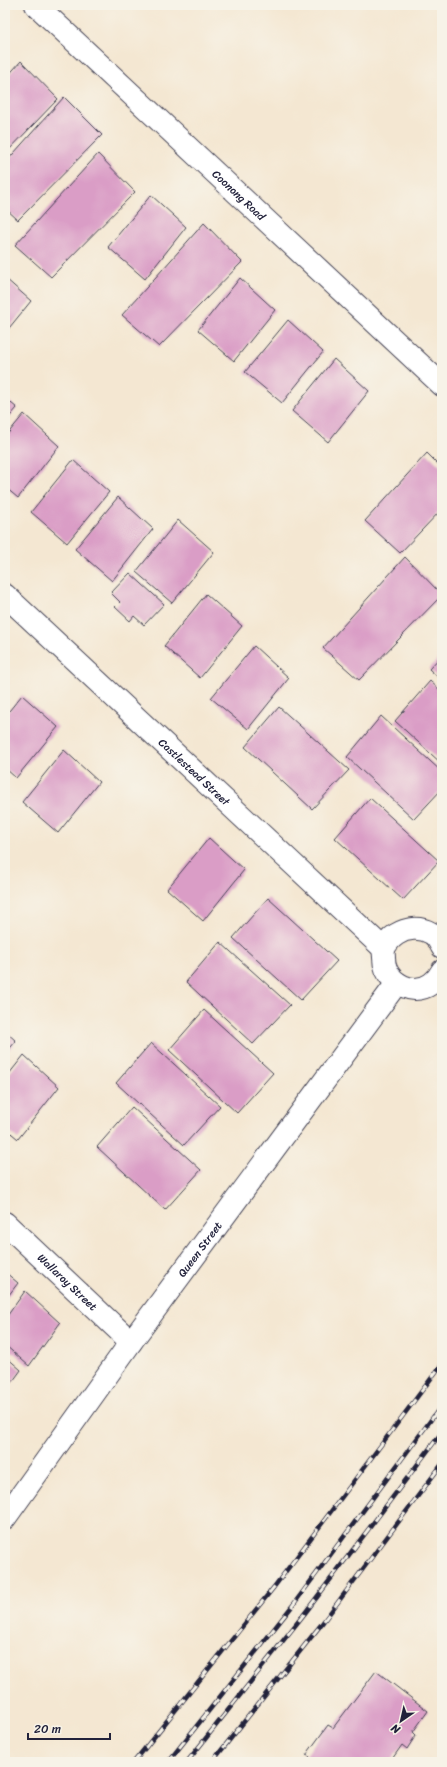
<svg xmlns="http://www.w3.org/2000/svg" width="447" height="1767" font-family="Sriracha,sans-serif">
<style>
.building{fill:#da9dc6}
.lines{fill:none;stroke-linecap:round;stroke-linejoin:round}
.minor-casing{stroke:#424052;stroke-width:24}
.minor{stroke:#fff;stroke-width:22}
.rail-casing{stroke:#22223b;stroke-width:4.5}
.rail{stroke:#f7f3e8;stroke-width:3;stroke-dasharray:9;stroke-linecap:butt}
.labels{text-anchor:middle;stroke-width:3.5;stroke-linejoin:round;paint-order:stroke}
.street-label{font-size:11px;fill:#22223b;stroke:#f7f3e8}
</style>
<rect width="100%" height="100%" fill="#f7f3e8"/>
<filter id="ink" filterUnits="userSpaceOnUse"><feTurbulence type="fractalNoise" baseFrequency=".025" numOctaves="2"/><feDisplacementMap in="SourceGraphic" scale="8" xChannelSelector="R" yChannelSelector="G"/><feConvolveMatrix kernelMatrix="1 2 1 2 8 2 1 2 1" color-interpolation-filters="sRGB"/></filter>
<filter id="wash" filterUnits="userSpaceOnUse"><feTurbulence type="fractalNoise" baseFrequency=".012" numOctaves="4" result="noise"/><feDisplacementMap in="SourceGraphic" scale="16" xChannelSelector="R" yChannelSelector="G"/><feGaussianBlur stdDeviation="0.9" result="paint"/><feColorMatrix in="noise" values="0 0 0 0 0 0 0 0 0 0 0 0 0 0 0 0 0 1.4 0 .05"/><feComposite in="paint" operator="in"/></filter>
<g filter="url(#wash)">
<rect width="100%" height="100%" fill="#f4e7d2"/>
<g id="blocks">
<g class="building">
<path d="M 21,61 L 58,99 L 5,154 L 5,79 Z"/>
<path d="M 64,97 L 102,135 L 18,220 L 5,208 L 5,163 Z"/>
<path d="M 98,154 L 135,192 L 51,277 L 15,245 Z"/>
<path d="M 151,195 L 186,227 L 145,279 L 108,247 Z"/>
<path d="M 204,223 L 242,262 L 159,347 L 122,315 Z"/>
<path d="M 5,278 L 31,301 L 5,333 Z"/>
<path d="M 240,278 L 275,310 L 234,361 L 198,330 Z"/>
<path d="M 288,320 L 323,352 L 282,403 L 245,372 Z"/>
<path d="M 334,359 L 369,391 L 328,442 L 292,411 Z"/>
<path d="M 5,398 L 17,408 L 5,422 Z"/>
<path d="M 24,414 L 59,446 L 18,498 L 5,487 L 5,437 Z"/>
<path d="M 427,453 L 442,468 L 442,509 L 400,553 L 365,521 Z"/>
<path d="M 73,460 L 109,492 L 67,543 L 31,512 Z"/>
<path d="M 118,497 L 153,529 L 112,581 L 75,549 Z"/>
<path d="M 178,520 L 214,552 L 172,603 L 136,572 Z"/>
<path d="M 405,557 L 442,595 L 359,680 L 323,648 Z"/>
<path d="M 130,573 L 164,604 L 144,625 L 134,616 L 130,621 L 115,607 L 120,602 L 111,593 Z"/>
<path d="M 206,594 L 242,626 L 200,678 L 164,646 Z"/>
<path d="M 254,646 L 289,678 L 248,729 L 211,698 Z"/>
<path d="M 442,655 L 442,681 L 429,669 Z"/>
<path d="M 5,679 L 9,683 L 5,688 Z"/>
<path d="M 430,681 L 442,692 L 442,764 L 395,721 Z"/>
<path d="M 22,695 L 58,727 L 16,778 L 5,768 L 5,716 Z"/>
<path d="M 279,707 L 349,770 L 312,809 L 245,747 Z"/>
<path d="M 381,716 L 442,772 L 442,789 L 414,819 L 347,757 Z"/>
<path d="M 64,750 L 99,782 L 58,833 L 22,802 Z"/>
<path d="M 370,798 L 439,861 L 403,900 L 335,838 Z"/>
<path d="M 209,838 L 244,870 L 203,921 L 167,889 Z"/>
<path d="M 268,898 L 337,961 L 301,1000 L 233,938 Z"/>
<path d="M 220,942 L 290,1005 L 253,1044 L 186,982 Z"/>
<path d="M 204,1010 L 273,1073 L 237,1113 L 169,1050 Z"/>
<path d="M 5,1031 L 16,1041 L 5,1054 Z"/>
<path d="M 151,1043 L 220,1106 L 184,1145 L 116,1083 Z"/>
<path d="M 24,1055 L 59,1087 L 18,1139 L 5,1128 L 5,1079 Z"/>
<path d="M 132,1107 L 201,1170 L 165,1210 L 97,1147 Z"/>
<path d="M 5,1272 L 18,1283 L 5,1300 Z"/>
<path d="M 25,1291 L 60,1323 L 29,1366 L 5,1345 L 5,1319 Z"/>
<path d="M 5,1356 L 21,1370 L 5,1392 Z"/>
<path d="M 376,1671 L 428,1711 L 413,1732 L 416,1735 L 407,1749 L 402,1745 L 390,1762 L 306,1762 L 310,1757 L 306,1755 L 328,1725 L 333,1728 Z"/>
</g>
</g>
</g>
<g filter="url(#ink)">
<use href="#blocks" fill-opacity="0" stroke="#424052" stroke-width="1"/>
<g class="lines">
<g class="minor-casing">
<g id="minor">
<path id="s1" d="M 36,5 L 442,385"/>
<path id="s2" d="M 5,595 L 384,949"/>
<path d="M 442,947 C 432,921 395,924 384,949 C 383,951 384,955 384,958 C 384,975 398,988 415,989 C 427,989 437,981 442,971"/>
<path id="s3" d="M 5,1223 L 131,1342"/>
<path id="s4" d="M 5,1518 L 131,1342 L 397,983"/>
</g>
</g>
<use href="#minor" class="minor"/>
<g class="rail-casing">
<g id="rail">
<path d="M 134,1762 L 274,1587 L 442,1364"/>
<path d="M 168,1762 L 293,1605 L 442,1405"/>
<path d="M 187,1762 L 305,1613 L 442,1432"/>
<path d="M 212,1762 L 320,1626 L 442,1464"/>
</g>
</g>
<use href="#rail" class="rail"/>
</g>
</g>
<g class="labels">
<g class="street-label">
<text dy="4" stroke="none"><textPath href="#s1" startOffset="278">Coonong Road</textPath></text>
<text dy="4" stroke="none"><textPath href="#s2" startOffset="259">Castlestead Street</textPath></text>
<text dy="4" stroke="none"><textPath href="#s4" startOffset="332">Queen Street</textPath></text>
<text dy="4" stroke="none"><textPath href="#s3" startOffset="86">Wallaroy Street</textPath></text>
</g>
</g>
<rect width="447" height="1767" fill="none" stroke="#f7f3e8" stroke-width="20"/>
<g transform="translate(401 1721) rotate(214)" stroke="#f7f3e8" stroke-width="3" paint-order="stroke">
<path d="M0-3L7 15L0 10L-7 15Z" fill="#22223b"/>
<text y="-6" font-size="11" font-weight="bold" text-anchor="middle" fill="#22223b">N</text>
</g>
<path d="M28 1733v6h82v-6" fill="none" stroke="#22223b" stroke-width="2"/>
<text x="34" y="1733" font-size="12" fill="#22223b" stroke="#f7f3e8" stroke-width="3" paint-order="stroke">20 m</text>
</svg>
